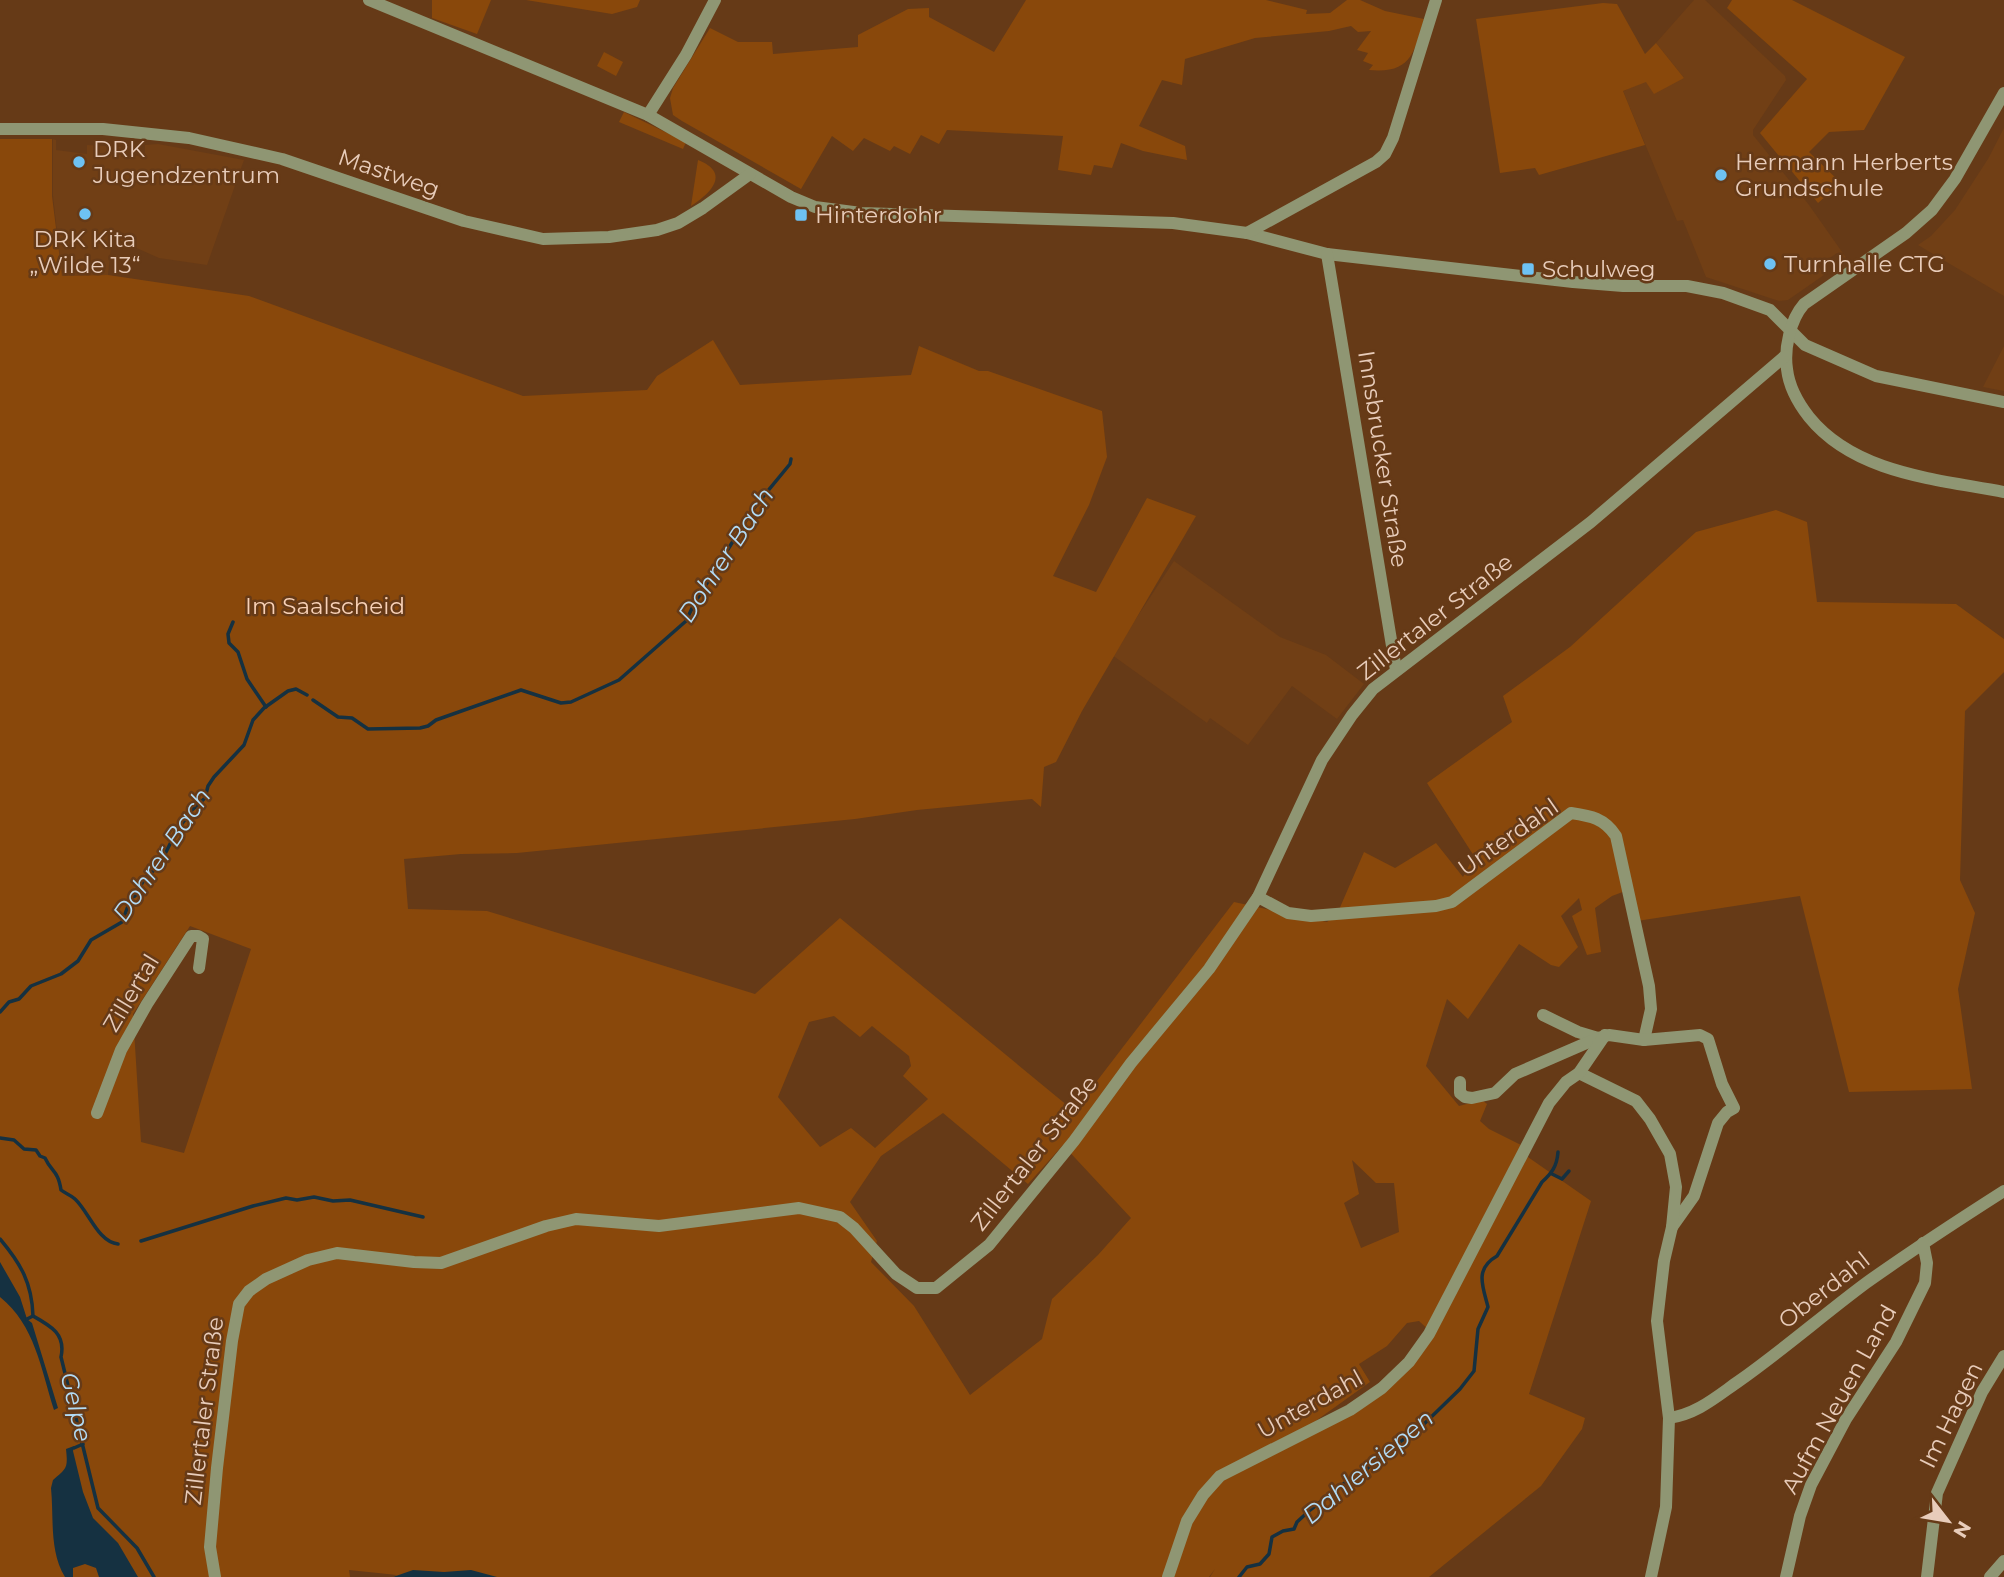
<svg xmlns="http://www.w3.org/2000/svg" width="2004" height="1577" font-family="Montserrat,sans-serif">
<style>
.built{fill:#713f15}
.green{fill:#89480b;fill-rule:evenodd}
.water{fill:#153141}
.lines{fill:none;stroke-linecap:round;stroke-linejoin:round}
.stream{stroke:#153141;stroke-width:3.5}
.minor{stroke:#8f9673;stroke-width:12}
.poi-dot{fill:#6ec2f3;stroke:#663a17;stroke-width:2.5}
.labels{text-anchor:middle;stroke-width:5;stroke-linejoin:round;paint-order:stroke}
.poi-label{font-size:23px;fill:#e8ccba;stroke:#663a17;text-anchor:start}
.street-label{font-size:23px;fill:#e8ccba;stroke:#663a17}
.park-label{font-size:23px;fill:#f8d1b7;stroke:#663a17}
.water-label{font-size:24px;font-style:italic;fill:#b2dbf5;stroke:#663a17}
</style>
<rect width="100%" height="100%" fill="#663a17"/>
<g class="built">
<path d="M 1694,0 L 1705,0 L 1785,76 L 1786,80 L 1753,130 L 1753,135 L 1809,205 L 1847,259 L 1843,261 L 1837,253 L 1818,266 L 1824,275 L 1788,300 L 1779,301 L 1706,277 L 1683,220 L 1677,221 L 1623,91 L 1646,81 L 1684,78 L 1656,43 Z"/>
<path d="M 2004,128 L 2004,296 L 1918,245 L 1931,236 L 1955,210 L 1988,159 Z"/>
<path d="M 53,139 L 56,140 L 56,150 L 87,154 L 87,145 L 121,147 L 121,157 L 145,155 L 145,145 L 158,144 L 244,160 L 207,265 L 159,258 L 112,237 L 108,275 L 62,276 L 53,196 Z"/>
<path d="M 2004,346 L 2004,391 L 1983,387 Z"/>
<path d="M 1174,561 L 1280,637 L 1326,655 L 1364,684 L 1337,719 L 1292,686 L 1248,745 L 1210,718 L 1207,723 L 1112,655 Z"/>
</g>
<g class="green">
<path d="M 432,0 L 491,0 L 477,34 L 432,18 Z"/>
<path d="M 526,0 L 640,0 L 637,7 L 612,14 Z"/>
<path d="M 1026,0 L 1266,0 L 1307,10 L 1306,14 L 1330,13 L 1347,0 L 1360,0 L 1385,11 L 1424,19 C 1414,53 1411,74 1369,70 L 1373,65 L 1363,61 L 1368,53 L 1357,50 L 1371,31 L 1358,32 L 1351,26 L 1329,31 L 1255,38 L 1185,59 L 1182,85 L 1162,80 L 1139,126 L 1185,146 L 1187,160 L 1143,151 L 1121,143 L 1112,168 L 1094,165 L 1091,175 L 1058,170 L 1063,136 L 947,130 L 939,144 L 921,135 L 910,154 L 894,146 L 890,151 L 864,138 L 853,151 L 832,136 L 801,189 L 682,121 L 673,115 L 670,98 L 673,88 L 710,28 L 738,42 L 772,42 L 773,54 L 858,47 L 858,35 L 908,9 L 929,8 L 929,17 L 994,52 Z"/>
<path d="M 1732,0 L 1792,0 L 1905,57 L 1864,130 L 1829,132 L 1809,152 L 1841,183 L 1818,203 L 1760,133 L 1807,79 L 1727,8 Z"/>
<path d="M 1603,3 L 1617,4 L 1645,54 L 1656,43 L 1684,78 L 1654,94 L 1646,82 L 1623,91 L 1645,145 L 1539,175 L 1535,168 L 1500,173 L 1476,19 Z"/>
<path d="M 604,52 L 623,62 L 616,76 L 597,66 Z"/>
<path d="M 624,112 L 686,142 L 683,149 L 619,122 Z"/>
<path d="M 0,139 L 52,139 L 52,196 L 62,276 L 108,275 L 249,296 L 523,396 L 647,390 L 657,376 L 713,340 L 740,385 L 911,375 L 919,346 L 979,371 L 988,371 L 1102,411 L 1107,457 L 1089,505 L 1053,576 L 1096,592 L 1147,498 L 1196,516 L 1082,711 L 1056,762 L 1044,767 L 1041,807 L 1032,799 L 917,810 L 855,819 L 517,853 L 461,854 L 404,859 L 408,909 L 487,911 L 755,994 L 840,918 L 1074,1111 L 1234,902 L 1327,922 L 1338,912 L 1364,852 L 1395,868 L 1436,843 L 1463,877 L 1474,856 L 1427,783 L 1512,722 L 1503,696 L 1570,647 L 1696,532 L 1776,510 L 1807,522 L 1817,602 L 1956,604 L 2004,639 L 2004,672 L 1965,711 L 1960,880 L 1975,913 L 1958,989 L 1972,1089 L 1849,1092 L 1800,896 L 1637,921 L 1628,890 L 1612,896 L 1595,908 L 1601,952 L 1587,955 L 1572,916 L 1582,910 L 1579,898 L 1561,916 L 1578,947 L 1559,967 L 1551,965 L 1519,944 L 1468,1019 L 1447,999 L 1426,1066 L 1459,1106 L 1482,1100 L 1487,1104 L 1480,1121 L 1489,1129 L 1521,1145 L 1485,1214 L 1525,1155 L 1591,1201 L 1529,1394 L 1585,1418 L 1582,1429 L 1541,1486 L 1429,1577 L 1210,1577 L 1215,1569 L 1209,1577 L 393,1577 L 397,1575 L 349,1570 L 350,1577 L 0,1577 ZM 190,926 L 251,949 L 184,1153 L 141,1142 L 133,1014 ZM 834,1016 L 860,1037 L 872,1026 L 909,1056 L 911,1066 L 903,1076 L 928,1099 L 875,1148 L 851,1128 L 820,1147 L 778,1097 L 809,1022 ZM 943,1113 L 1028,1184 L 1063,1145 L 1131,1218 L 1098,1255 L 1052,1299 L 1042,1339 L 970,1395 L 914,1306 L 871,1262 L 877,1241 L 850,1202 L 881,1156 ZM 1352,1160 L 1376,1183 L 1394,1183 L 1399,1232 L 1361,1248 L 1344,1203 L 1359,1194 ZM 1419,1321 L 1432,1333 L 1382,1388 L 1310,1425 L 1370,1382 L 1359,1364 L 1387,1346 L 1407,1323 Z"/>
<path d="M 698,160 C 731,173 711,193 691,206 Z"/>
</g>
<g class="water">
<path d="M 0,1262 L 20,1297 L 27,1319 L 32,1323 L 58,1408 L 54,1410 C 41,1369 35,1325 0,1297 Z"/>
<path d="M 74,1446 L 73,1451 L 83,1492 L 93,1518 L 118,1543 L 138,1577 L 99,1577 L 96,1568 L 85,1564 L 73,1568 L 73,1577 L 65,1577 C 49,1551 54,1518 51,1488 L 53,1480 C 67,1468 68,1468 66,1449 Z"/>
<path d="M 413,1570 L 444,1572 L 471,1570 L 497,1577 L 393,1577 Z"/>
</g>
<g class="lines">
<g class="stream">
<path d="M 233,622 L 228,634 L 229,643 L 238,652 L 247,679 L 266,707"/>
<path d="M 313,700 L 338,717 L 352,718 L 368,729 L 420,728 L 428,726 L 436,720 L 521,690 L 561,703 L 571,702 L 619,680 L 686,621 L 694,604 L 753,509 L 790,464 L 791,459"/>
<path d="M 0,1012 L 9,1002 L 19,999 L 31,986 L 61,974 L 78,961 L 91,940 L 122,922 L 131,898 L 135,896 L 145,878 L 159,866 L 176,832 L 192,810 L 205,798 L 208,786 L 214,777 L 244,745 L 253,720 L 264,708 L 288,691 L 296,689 L 307,695"/>
<path d="M 0,1138 L 14,1140 L 24,1149 L 36,1150 L 40,1156 L 45,1158 C 52,1173 58,1170 61,1190 C 66,1194 71,1195 75,1199 C 89,1212 98,1242 118,1244"/>
<path d="M 1552,1174 L 1562,1179 L 1569,1171"/>
<path d="M 0,1239 C 21,1264 32,1283 33,1316 C 51,1326 66,1334 61,1357 L 98,1508 L 137,1548 L 154,1577"/>
<path d="M 141,1241 L 253,1206 L 286,1198 L 297,1200 L 314,1197 L 333,1201 L 350,1200 L 423,1217"/>
<path d="M 27,1319 L 33,1316"/>
<path d="M 74,1448 L 83,1444"/>
<path d="M 1239,1577 L 1247,1567 L 1260,1564 L 1269,1554 L 1272,1537 L 1283,1531 L 1294,1529 L 1297,1522 L 1310,1510 L 1350,1479 L 1363,1474 L 1372,1463 L 1424,1424 L 1460,1389 L 1474,1371 L 1478,1329 L 1488,1307 C 1483,1287 1474,1269 1497,1256 L 1542,1182 C 1552,1173 1557,1166 1558,1152"/>
</g>
<g class="minor">
<path d="M 369,0 L 648,115 L 791,197 L 815,207 L 861,213 L 1173,223 L 1247,233 L 1327,254 L 1573,282 L 1623,286 L 1687,286 L 1723,293 L 1770,310 L 1805,345 L 1876,376 L 2004,402"/>
<path d="M 2004,93 L 1955,179 L 1932,210 L 1906,233 L 1804,304 C 1790,320 1784,349 1787,369 C 1789,387 1798,403 1809,417 C 1855,474 1937,479 2004,492"/>
<path d="M 648,115 L 686,55 L 715,0"/>
<path d="M 0,129 L 103,129 L 189,138 L 282,159 L 464,221 L 543,239 L 609,237 L 657,230 L 678,223 L 703,208 L 750,174"/>
<path d="M 1247,233 L 1376,162 L 1385,154 L 1393,138 L 1436,0"/>
<path d="M 1327,254 L 1396,670"/>
<path d="M 1258,897 L 1288,913 L 1311,916 L 1436,906 L 1452,902 L 1571,813 C 1591,816 1604,818 1616,836 L 1649,986 L 1651,1009 L 1644,1040"/>
<path d="M 1543,1015 L 1578,1032 L 1598,1038 L 1609,1035 L 1644,1040 L 1700,1035 L 1708,1039 L 1722,1084 L 1734,1108 L 1727,1112 L 1718,1123 L 1694,1196 L 1672,1227"/>
<path d="M 1579,1073 L 1636,1101 L 1650,1119 L 1670,1154 L 1676,1187 L 1672,1227 L 1664,1261 L 1657,1321 L 1669,1418 L 1666,1507 L 1651,1577"/>
<path d="M 1460,1082 L 1460,1093 L 1465,1097 L 1472,1098 L 1495,1093 L 1515,1074 L 1598,1038"/>
<path d="M 97,1113 L 121,1050 L 147,1004 L 191,936 L 198,936 L 203,939 L 199,968"/>
<path d="M 1669,1418 C 1697,1414 1716,1397 1739,1381 C 1783,1350 1823,1315 1866,1283 C 1911,1251 1957,1221 2004,1191"/>
<path d="M 215,1577 L 210,1547 L 217,1468 L 232,1341 L 239,1304 L 249,1291 L 266,1279 L 308,1260 L 337,1253 L 414,1262 L 441,1263 L 546,1226 L 576,1219 L 659,1226 L 799,1208 L 840,1217 L 854,1228 L 896,1274 L 917,1288 L 936,1288 L 989,1245 L 1074,1141 L 1131,1063 L 1209,969 L 1258,897 L 1322,760 L 1352,715 L 1373,689 L 1591,522 L 1785,356"/>
<path d="M 1168,1577 L 1187,1521 L 1203,1495 L 1220,1476 L 1350,1410 L 1382,1388 L 1409,1362 L 1429,1334 L 1549,1103 L 1566,1082 L 1579,1073 L 1605,1035"/>
<path d="M 1786,1577 L 1800,1516 L 1811,1485 L 1846,1419 L 1896,1342 L 1925,1283 L 1927,1263 L 1923,1243"/>
<path d="M 1927,1577 L 1937,1493 L 1982,1392 L 2004,1356"/>
<path d="M 1990,1577 L 2004,1561"/>
</g>
</g>
<g class="poi-dot">
<circle cx="79" cy="162" r="7"/>
<circle cx="1721" cy="175" r="7"/>
<circle cx="85" cy="214" r="7"/>
<rect x="794" y="208" width="14" height="14" rx="3.5"/>
<circle cx="1770" cy="264" r="7"/>
<rect x="1521" y="262" width="14" height="14" rx="3.5"/>
</g>
<g class="labels">
<g class="poi-label">
<text x="93" y="157">DRK<tspan x="93" dy="26">Jugendzentrum</tspan></text>
<text x="1735" y="170">Hermann Herberts<tspan x="1735" dy="26">Grundschule</tspan></text>
<text x="815" y="223">Hinterdohr</text>
<text x="85" y="247" text-anchor="middle">DRK Kita<tspan x="85" dy="26">„Wilde 13“</tspan></text>
<text x="1784" y="272">Turnhalle CTG</text>
<text x="1542" y="277">Schulweg</text>
</g>
<g class="street-label">
<text transform="translate(389 173) rotate(19)" y="8">Mastweg</text>
<text transform="translate(1383 459) rotate(81)" y="8">Innsbrucker Straße</text>
<text transform="translate(1435 617) rotate(-38)" y="8">Zillertaler Straße</text>
<text transform="translate(1508 837) rotate(-35)" y="8">Unterdahl</text>
<text transform="translate(131 993) rotate(-59)" y="8">Zillertal</text>
<text transform="translate(1034 1153) rotate(-52)" y="8">Zillertaler Straße</text>
<text transform="translate(1824 1290) rotate(-38)" y="8">Oberdahl</text>
<text transform="translate(1839 1399) rotate(-61)" y="8">Aufm Neuen Land</text>
<text transform="translate(1310 1404) rotate(-29)" y="8">Unterdahl</text>
<text transform="translate(204 1411) rotate(-83)" y="8">Zillertaler Straße</text>
<text transform="translate(1951 1415) rotate(-64)" y="8">Im Hagen</text>
</g>
<g class="park-label">
<text x="325" y="614">Im Saalscheid</text>
</g>
<g class="water-label">
<text transform="translate(726 555) rotate(-57)" y="8">Dohrer Bach</text>
<text transform="translate(162 855) rotate(-56)" y="8">Dohrer Bach</text>
<text transform="translate(76 1407) rotate(77)" y="8">Gelpe</text>
<text transform="translate(1368 1467) rotate(-40)" y="8">Dahlersiepen</text>
</g>
</g>
<g transform="translate(1948 1521) rotate(121)" stroke="#663a17" stroke-width="5" paint-order="stroke">
<path d="M0-5L12 26L0 18L-12 26Z" fill="#e8ccba"/>
<text y="-10" font-size="19" font-weight="bold" text-anchor="middle" fill="#e8ccba">N</text>
</g>
</svg>
